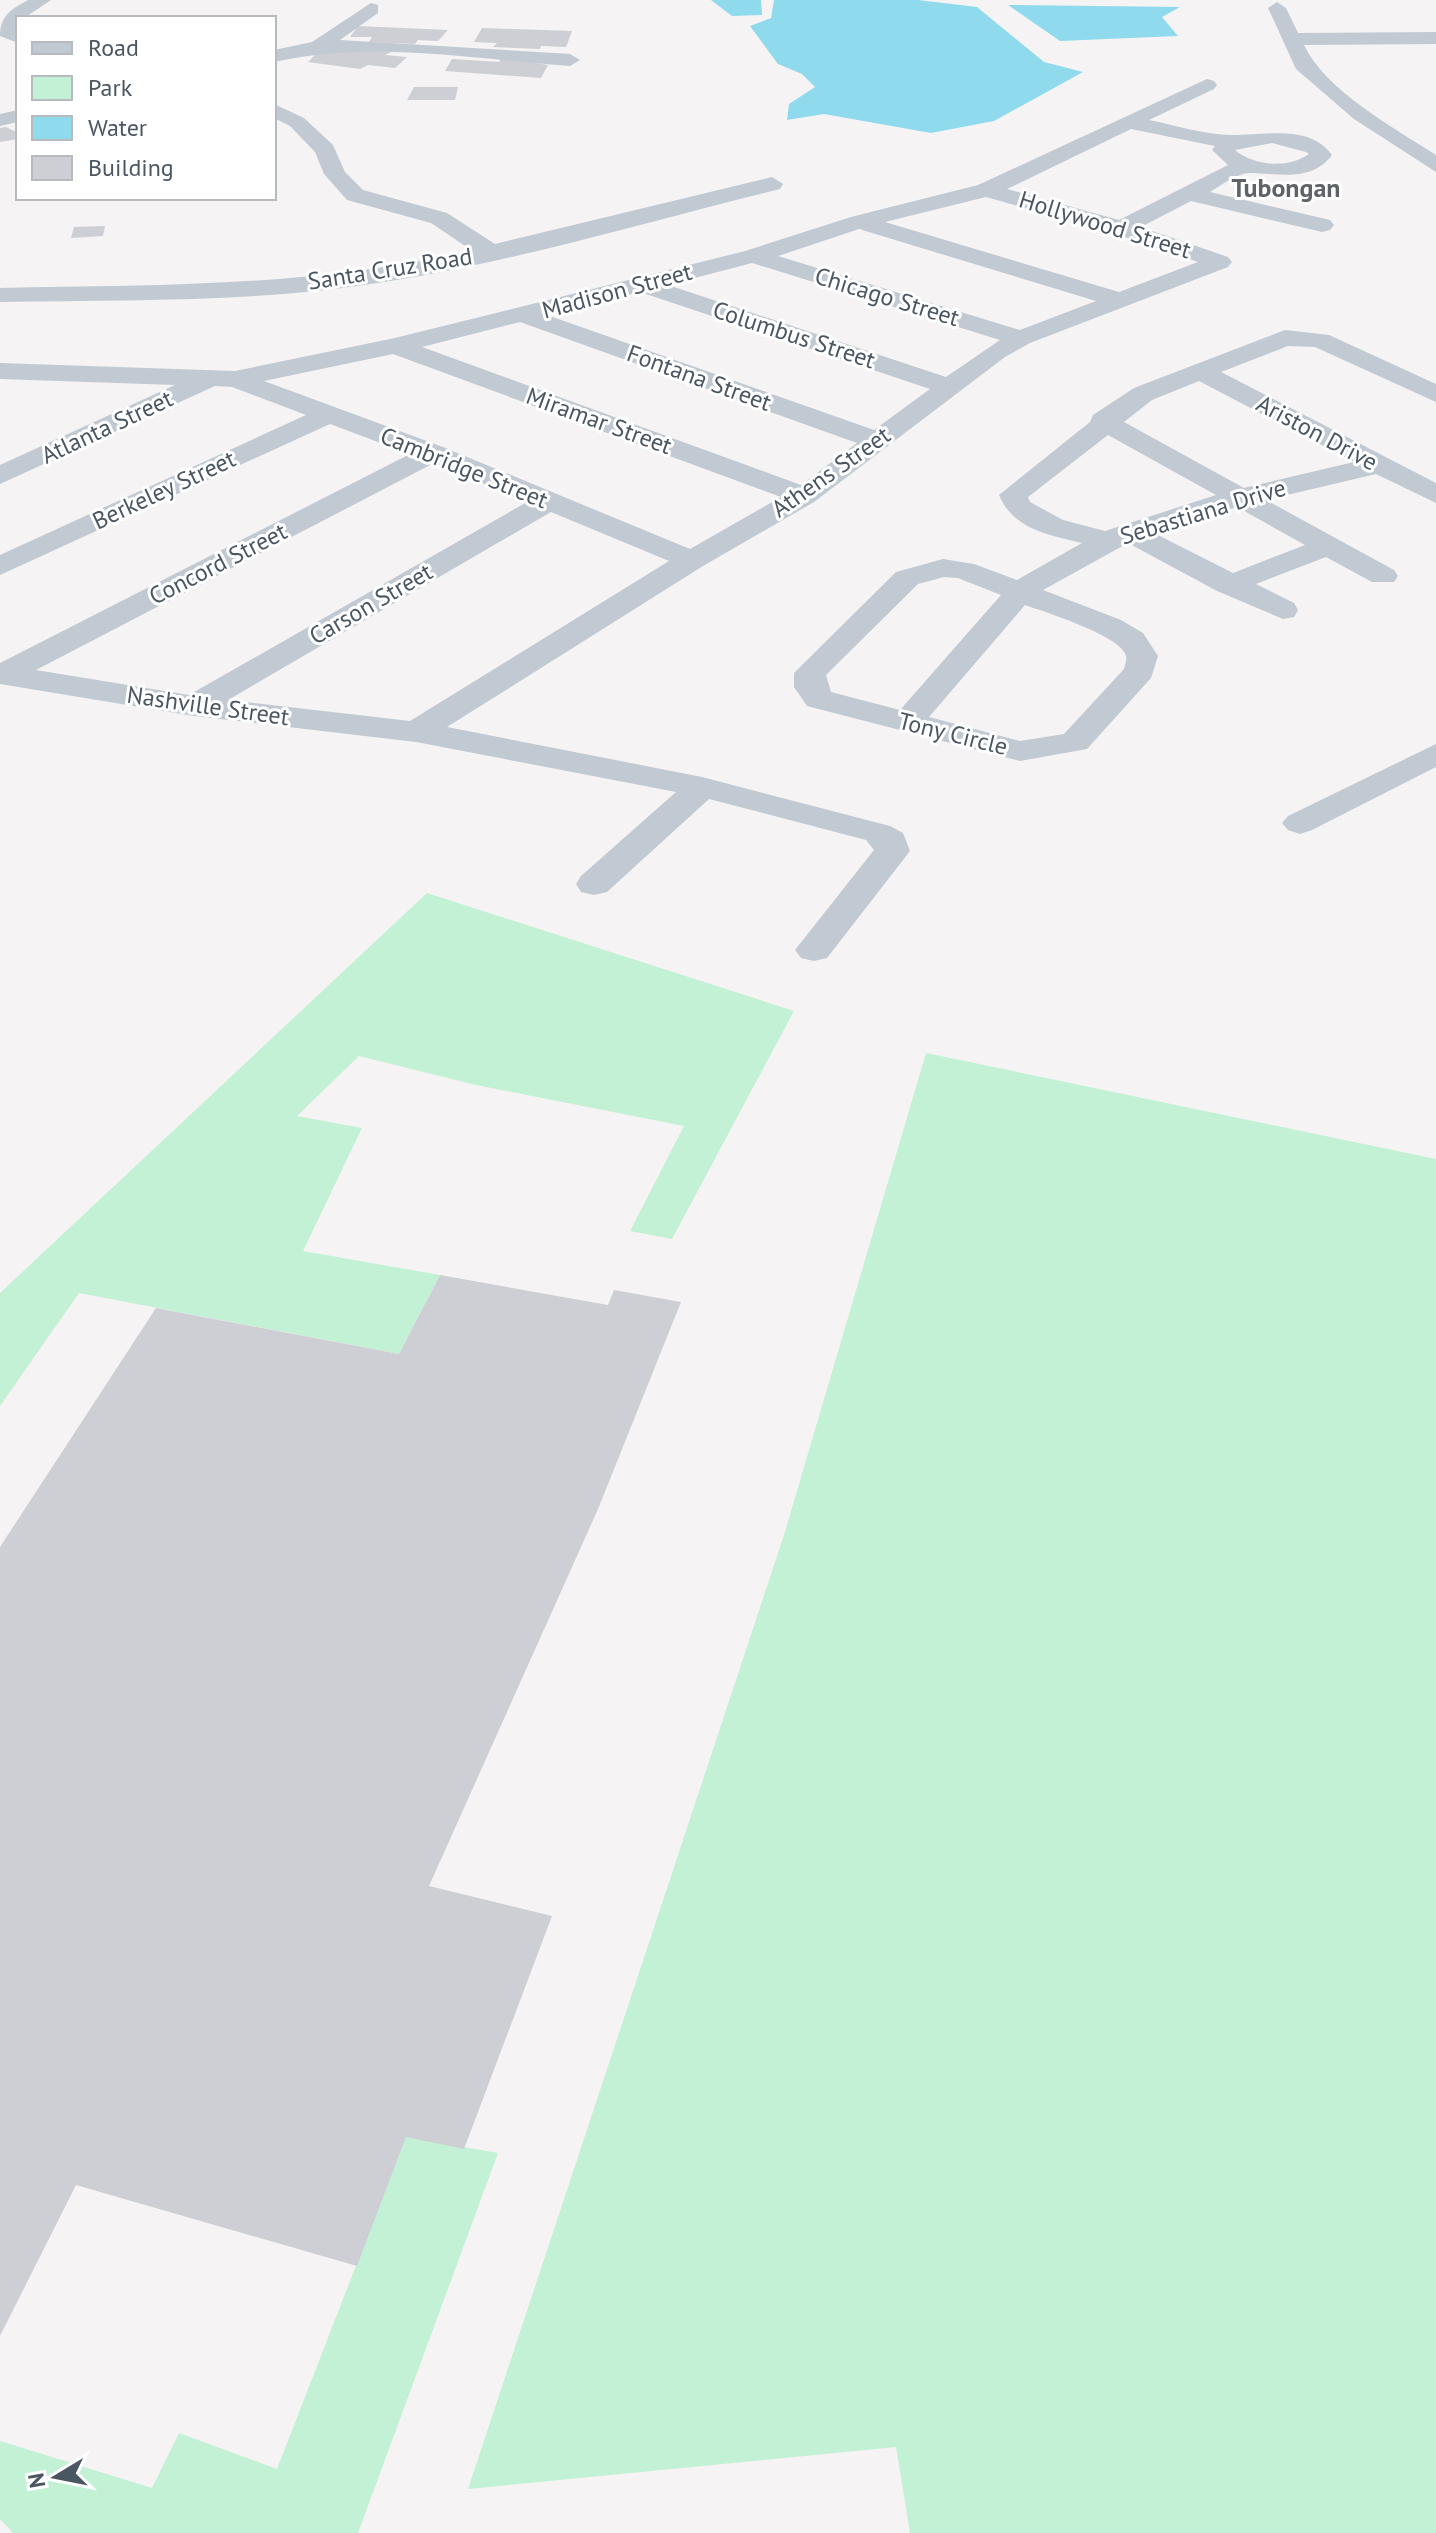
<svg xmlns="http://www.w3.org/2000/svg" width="1436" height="2533" font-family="'PT Sans',sans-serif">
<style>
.green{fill:#c3f1d5}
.water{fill:#90daee}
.building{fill:#cdcfd5}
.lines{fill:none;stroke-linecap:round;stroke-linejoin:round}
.minor{fill:#c1cad2;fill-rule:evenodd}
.labels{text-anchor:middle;stroke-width:6;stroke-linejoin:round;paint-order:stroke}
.far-street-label{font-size:24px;fill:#4a5661;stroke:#fff}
.far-neighbourhood-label{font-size:26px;font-weight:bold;fill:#5f6368;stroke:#fff}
</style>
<rect width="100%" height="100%" fill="#f5f3f3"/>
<g class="green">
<path d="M 427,893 L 794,1011 L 672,1239 L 630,1231 L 684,1126 L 476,1085 L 359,1056 L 297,1116 L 362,1128 L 303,1251 L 440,1275 L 399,1354 L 79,1293 L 0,1406 L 0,1293 Z"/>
<path d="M 926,1053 L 1436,1159 L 1436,2533 L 910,2533 L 896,2447 L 468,2489 L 784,1535 Z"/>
<path d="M 406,2137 L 498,2153 L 358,2533 L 13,2533 L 0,2519 L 0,2441 L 152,2488 L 179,2433 L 277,2469 Z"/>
</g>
<g class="water">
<path d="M 711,0 L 761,0 L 762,15 L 732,16 Z"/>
<path d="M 774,0 L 918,0 L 977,7 L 1044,62 L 1083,72 L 994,121 L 931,133 L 824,114 L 787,120 L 789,104 L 815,87 L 802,74 L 778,64 L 750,26 L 771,18 Z"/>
<path d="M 1008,5 L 1180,7 L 1162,17 L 1178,36 L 1060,41 Z"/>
</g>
<g class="building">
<path d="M 358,26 L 448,30 L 438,41 L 418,40 L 415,44 L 369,42 L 372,37 L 350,37 Z"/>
<path d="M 482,28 L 572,31 L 566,47 L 541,46 L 540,49 L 493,47 L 497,43 L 474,42 Z"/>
<path d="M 348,49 L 391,52 L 385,55 L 407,57 L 395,68 L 368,65 L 360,69 L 308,62 L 319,51 Z"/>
<path d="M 501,58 L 548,65 L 541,78 L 445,71 L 452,59 L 499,62 Z"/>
<path d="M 414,87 L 458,87 L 455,100 L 407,100 Z"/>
<path d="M 6,127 L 18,133 L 18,139 L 0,142 L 0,128 Z"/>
<path d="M 105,226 L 103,236 L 71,238 L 74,227 Z"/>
<path d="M 440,1275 L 608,1305 L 614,1290 L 681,1302 L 598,1509 L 429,1886 L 552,1916 L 464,2149 L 406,2137 L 357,2266 L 76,2185 L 0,2336 L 0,1547 L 156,1308 L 399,1354 Z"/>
</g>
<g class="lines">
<g class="minor">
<path d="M 28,0 L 51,0 L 24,18 L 18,18 L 18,43 L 0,36 C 0,15 12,9 28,0 Z"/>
<path d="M 1277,2 L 1286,8 L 1298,33 L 1436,32 L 1436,44 L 1304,45 C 1325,90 1394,128 1436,155 L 1436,172 L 1354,119 L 1296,69 L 1268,8 Z"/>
<path d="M 371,3 L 378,5 L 378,13 L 340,40 L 570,54 L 580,60 L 570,66 C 473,59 370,40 274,62 L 274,50 L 312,42 Z"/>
<path d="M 1207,79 L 1214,81 L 1217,85 L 1214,89 L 1149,120 C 1175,125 1205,135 1231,135 C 1264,136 1309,123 1332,155 C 1311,183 1278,173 1249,173 C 1238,173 1220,186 1210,192 L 1330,220 L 1334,225 L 1330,230 L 1322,232 L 1191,201 L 1141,227 L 1228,257 L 1232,262 L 1228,267 L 1030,343 L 1005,357 L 814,502 L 703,566 L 447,727 L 702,777 L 890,826 L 903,833 L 910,851 L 827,958 L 814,961 L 801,958 L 795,950 L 874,850 L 866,840 L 709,799 L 607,892 L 594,895 L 581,892 L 576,884 L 581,876 L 676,792 L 416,742 L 194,716 L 0,684 L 0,663 L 410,454 L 330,424 L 0,575 L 0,555 L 306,415 L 232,387 L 215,386 L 0,484 L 0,465 L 175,385 L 0,379 L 0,363 L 235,371 L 395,338 L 745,251 L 851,217 L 978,185 ZM 1131,129 L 1215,146 L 1212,150 L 1228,165 L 1119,220 L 1007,189 ZM 1272,143 L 1306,152 L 1309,154 C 1288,169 1254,166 1235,150 ZM 986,197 L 1113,233 L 1198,262 L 1119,292 L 885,222 ZM 859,229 L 1096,301 L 1020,330 L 778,256 ZM 752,263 L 1000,340 L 946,377 L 668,285 ZM 640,292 L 930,389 L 874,430 L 547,315 ZM 520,322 L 857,443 L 801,485 L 422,347 ZM 393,354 L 781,497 L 690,549 L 443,447 L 264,381 ZM 434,463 L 527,502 L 189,695 L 36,670 ZM 551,512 L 669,561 L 410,721 L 228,700 Z"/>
<path d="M 274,104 L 304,118 L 333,145 L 345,172 L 363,190 L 447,213 L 495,244 L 772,177 L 783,184 L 780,189 C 633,225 485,271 335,289 C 224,302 111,300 0,302 L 0,288 C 157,285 318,287 471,250 L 431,223 L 347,200 L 324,174 L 315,152 L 290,126 L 274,118 Z"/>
<path d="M 18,110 L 18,122 L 0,126 L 0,114 Z"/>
<path d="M 1285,330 L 1329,335 L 1436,384 L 1436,402 L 1315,347 L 1288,346 L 1221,372 L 1436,483 L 1436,503 L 1376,474 L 1266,500 L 1394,570 L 1398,576 L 1394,582 L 1372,582 L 1326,557 L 1256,584 L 1294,603 L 1298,610 L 1294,617 L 1283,619 L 1217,591 L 1128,543 L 1043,590 L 1121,620 L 1143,633 L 1158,656 L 1151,678 L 1087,749 L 1020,761 L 807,706 L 794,687 L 794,673 L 896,572 L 943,559 L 974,564 L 1017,580 L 1082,543 C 1049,535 1013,529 999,495 L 1090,422 L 1093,415 L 1134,388 ZM 1199,381 L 1354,462 L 1244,488 L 1124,422 L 1152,400 ZM 1108,435 L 1216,495 L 1105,531 L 1063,520 L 1030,502 L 1028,497 ZM 1237,507 L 1305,545 L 1233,573 L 1154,533 ZM 944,577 L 958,578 L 1001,595 L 900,710 L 831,692 L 826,675 L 918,584 ZM 1025,605 C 1045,612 1122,636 1126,656 C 1127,660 1125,665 1124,669 L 1064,734 L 1020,741 L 929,717 Z"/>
<path d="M 1436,744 L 1436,767 L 1312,830 L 1300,834 L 1288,830 L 1282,823 L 1288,816 Z"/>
</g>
</g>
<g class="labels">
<g class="far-street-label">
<text transform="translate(1105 225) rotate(17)" y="8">Hollywood Street</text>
<text transform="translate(390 269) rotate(-9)" y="8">Santa Cruz Road</text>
<text transform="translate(617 291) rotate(-15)" y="8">Madison Street</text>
<text transform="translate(887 297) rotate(17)" y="8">Chicago Street</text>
<text transform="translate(794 335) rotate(18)" y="8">Columbus Street</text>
<text transform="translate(699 378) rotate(20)" y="8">Fontana Street</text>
<text transform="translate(599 421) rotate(20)" y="8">Miramar Street</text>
<text transform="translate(107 427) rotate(-25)" y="8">Atlanta Street</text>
<text transform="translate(1317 433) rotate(28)" y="8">Ariston Drive</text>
<text transform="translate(464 468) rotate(22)" y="8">Cambridge Street</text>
<text transform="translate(831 472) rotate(-35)" y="8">Athens Street</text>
<text transform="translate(164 490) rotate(-25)" y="8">Berkeley Street</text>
<text transform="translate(1203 512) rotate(-17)" y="8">Sebastiana Drive</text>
<text transform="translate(218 564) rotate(-27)" y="8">Concord Street</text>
<text transform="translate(371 604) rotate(-30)" y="8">Carson Street</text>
<text transform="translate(208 706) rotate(8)" y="8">Nashville Street</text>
<text transform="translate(953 734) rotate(14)" y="8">Tony Circle</text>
</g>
<g class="far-neighbourhood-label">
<text x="1286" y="197">Tubongan</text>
</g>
</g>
<rect x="16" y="16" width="260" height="184" fill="#ffffff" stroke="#b7bbc0" stroke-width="2"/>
<rect x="32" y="42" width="40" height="12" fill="#c1cad2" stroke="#b7bbc0" stroke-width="2"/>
<text x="88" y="56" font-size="24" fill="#4a5661">Road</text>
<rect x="32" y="76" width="40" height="24" fill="#c3f1d5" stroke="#b7bbc0" stroke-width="2"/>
<text x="88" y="96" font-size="24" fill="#4a5661">Park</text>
<rect x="32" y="116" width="40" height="24" fill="#90daee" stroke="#b7bbc0" stroke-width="2"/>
<text x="88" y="136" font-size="24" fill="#4a5661">Water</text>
<rect x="32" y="156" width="40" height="24" fill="#cdcfd5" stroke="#b7bbc0" stroke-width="2"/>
<text x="88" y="176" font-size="24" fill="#4a5661">Building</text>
<g transform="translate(56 2477) rotate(260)" stroke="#ffffff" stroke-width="6" paint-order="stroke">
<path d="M0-6L14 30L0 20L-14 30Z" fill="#4a5661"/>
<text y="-12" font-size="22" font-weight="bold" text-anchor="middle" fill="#4a5661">N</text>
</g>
</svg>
